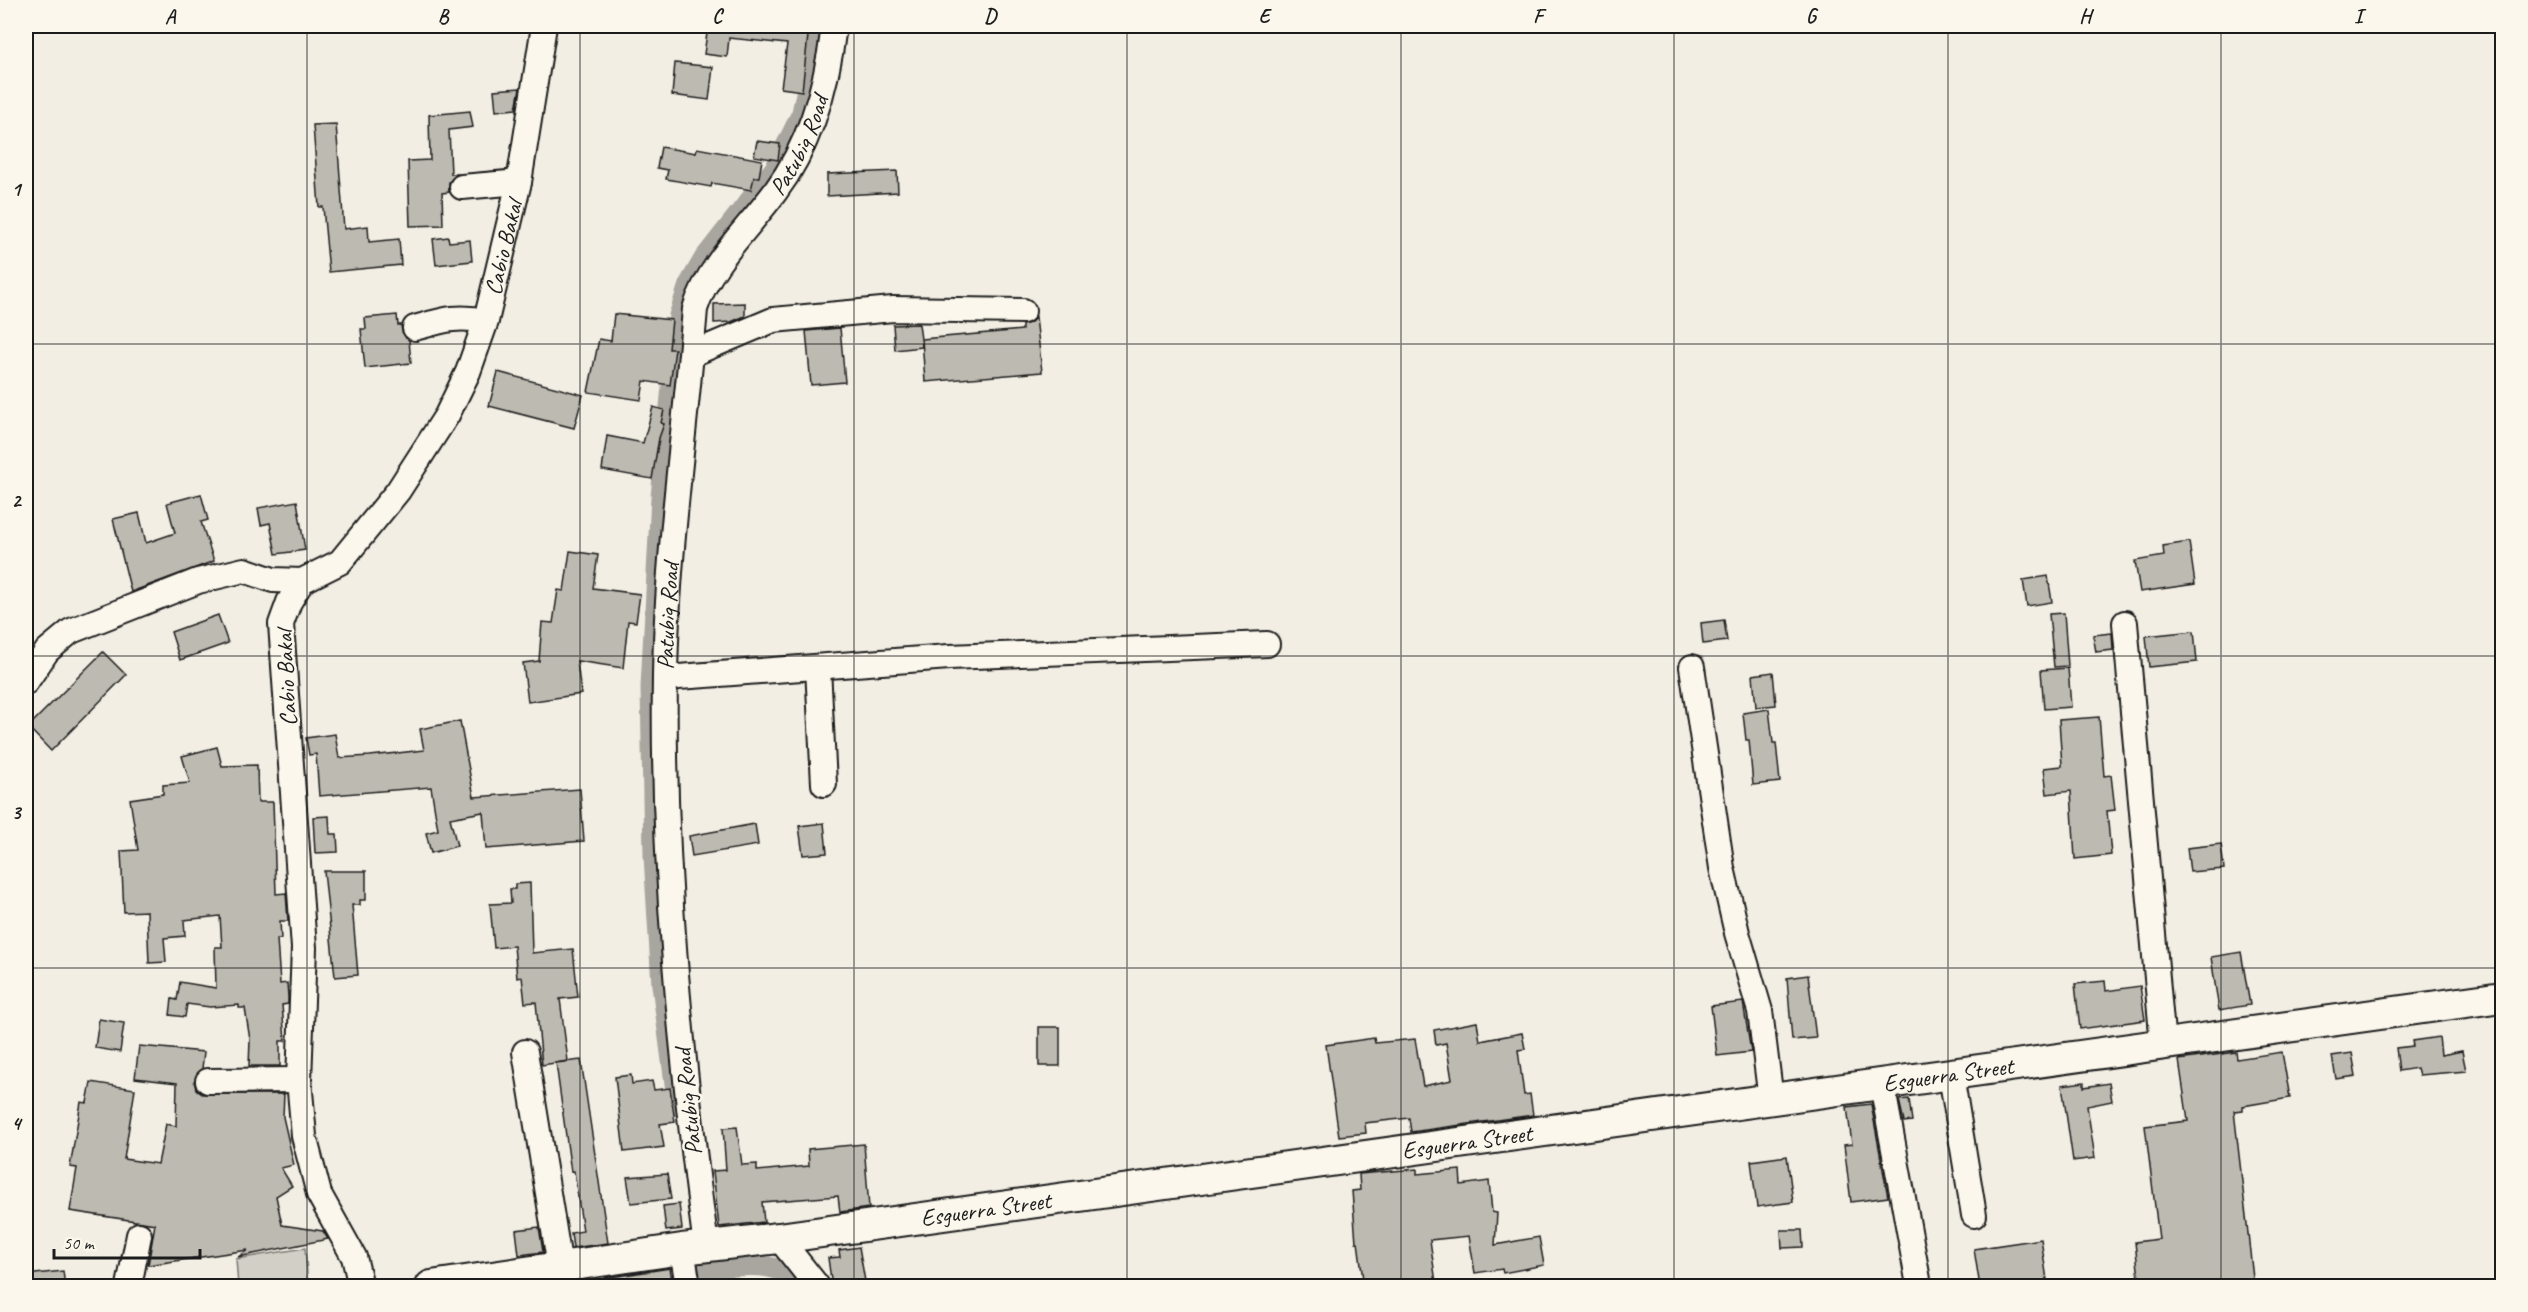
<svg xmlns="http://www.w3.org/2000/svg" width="2528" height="1312" font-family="Caveat,sans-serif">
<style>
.green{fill:#d2cfc6;stroke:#777671;stroke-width:1.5}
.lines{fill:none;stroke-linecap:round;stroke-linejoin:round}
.canal{stroke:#a9a6a0;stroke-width:21}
.building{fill:#bdbab1;stroke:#1c1c1c;stroke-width:1.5}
.minor-casing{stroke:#1c1c1c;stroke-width:28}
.major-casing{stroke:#1c1c1c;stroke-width:34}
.minor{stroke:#fbf7ec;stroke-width:24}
.major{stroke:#fbf7ec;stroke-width:30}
.grid{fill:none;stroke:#1c1c1c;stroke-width:1.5;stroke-opacity:0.55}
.labels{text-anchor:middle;stroke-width:5;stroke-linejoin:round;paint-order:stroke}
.street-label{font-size:24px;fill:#1c1c1c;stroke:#fbf7ec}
.neatline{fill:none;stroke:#1c1c1c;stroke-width:2}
.grid-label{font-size:20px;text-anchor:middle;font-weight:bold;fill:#1c1c1c}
</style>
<rect width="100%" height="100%" fill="#f2eee4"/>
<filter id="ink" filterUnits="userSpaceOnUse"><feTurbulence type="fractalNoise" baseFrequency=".0167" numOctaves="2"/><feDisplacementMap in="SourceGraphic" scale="12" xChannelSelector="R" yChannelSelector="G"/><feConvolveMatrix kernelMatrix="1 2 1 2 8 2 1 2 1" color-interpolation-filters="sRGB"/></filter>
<g filter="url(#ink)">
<path class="green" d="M 305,1248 L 308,1286 L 238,1286 L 236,1259 Z"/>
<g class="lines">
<g class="canal">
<path d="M 678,1106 L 662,985 L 654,856 L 651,687 L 661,497 L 679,316 L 689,285 L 704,259 L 776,167 L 802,113 L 820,26"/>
<path d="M 701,1262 L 709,1269 C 743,1264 780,1260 805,1286"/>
</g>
</g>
<g class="building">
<path d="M 708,26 L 809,26 L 802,91 L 781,88 L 787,44 L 729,38 L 727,57 L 704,54 Z"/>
<path d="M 675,63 L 713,67 L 709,100 L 672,95 Z"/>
<path d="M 520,88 L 516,109 L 496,111 L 494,90 Z"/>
<path d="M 470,111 L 473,127 L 449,130 L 451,174 L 458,174 L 449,182 L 449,192 L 442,193 L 443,225 L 410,226 L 408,161 L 430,160 L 429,115 Z"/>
<path d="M 336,124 L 344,229 L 368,226 L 369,242 L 399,239 L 401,265 L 329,272 L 323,207 L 319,207 L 313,125 Z"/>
<path d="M 757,141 L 780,144 L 778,160 L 754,156 Z"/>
<path d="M 661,147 L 696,153 L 697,148 L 762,160 L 759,177 L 754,177 L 751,190 L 712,183 L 711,187 L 666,179 L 668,170 L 657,168 Z"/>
<path d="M 897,171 L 898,192 L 827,196 L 827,174 Z"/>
<path d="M 448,237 L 449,242 L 470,240 L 472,261 L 436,265 L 433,239 Z"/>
<path d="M 745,303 L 745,316 L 731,322 L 714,323 L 714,304 Z"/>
<path d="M 614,314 L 672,320 L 669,349 L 675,349 L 670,385 L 644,381 L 641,400 L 588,392 L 599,339 L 611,341 Z"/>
<path d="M 397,315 L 398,325 L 401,325 L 402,332 L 409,340 L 411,363 L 365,368 L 361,329 L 366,329 L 365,318 Z"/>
<path d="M 1036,317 L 1042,372 L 925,382 L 922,339 L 1022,330 L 1022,325 L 1030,323 Z"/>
<path d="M 919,324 L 922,347 L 895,350 L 893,325 Z"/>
<path d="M 840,328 L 845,382 L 811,385 L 806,331 Z"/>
<path d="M 498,372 L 583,395 L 574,428 L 489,406 Z"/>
<path d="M 653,407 L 664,410 L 661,423 L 664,424 L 659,438 L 652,479 L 602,470 L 607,436 L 643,443 Z"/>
<path d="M 201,494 L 208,520 L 201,522 L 214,561 L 131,592 L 113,519 L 139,513 L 146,543 L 175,533 L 167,503 Z"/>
<path d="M 297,501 L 305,550 L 276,554 L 270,523 L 261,525 L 258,508 Z"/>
<path d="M 2189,542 L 2195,584 L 2140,592 L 2135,561 L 2164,556 L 2163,546 Z"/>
<path d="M 570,551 L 598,555 L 593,588 L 640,594 L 636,622 L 628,621 L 623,668 L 577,661 L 581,694 L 528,702 L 523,663 L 539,661 L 542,622 L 553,623 L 558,590 L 564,591 Z"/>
<path d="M 2048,576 L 2052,602 L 2027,606 L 2023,580 Z"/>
<path d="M 2064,613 L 2068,666 L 2054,667 L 2049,614 Z"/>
<path d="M 218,615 L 228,643 L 180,660 L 171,632 Z"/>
<path d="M 1724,620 L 1727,641 L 1703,644 L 1701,623 Z"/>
<path d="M 2194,631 L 2197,662 L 2149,667 L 2146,636 Z"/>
<path d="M 2112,633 L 2113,650 L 2096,652 L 2093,635 Z"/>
<path d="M 103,652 L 126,675 L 51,751 L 28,727 Z"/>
<path d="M 2068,668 L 2071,707 L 2044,709 L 2041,670 Z"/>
<path d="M 1773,672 L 1776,705 L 1756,707 L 1753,675 Z"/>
<path d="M 1769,709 L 1773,743 L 1776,743 L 1780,782 L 1753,785 L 1749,740 L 1746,740 L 1743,713 Z"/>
<path d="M 2099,717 L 2104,776 L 2111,775 L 2115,810 L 2107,811 L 2111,855 L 2075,859 L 2071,791 L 2047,794 L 2044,768 L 2062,766 L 2059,720 Z"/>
<path d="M 460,721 L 474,797 L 580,789 L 584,841 L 486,849 L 483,812 L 450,818 L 457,846 L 431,853 L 426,833 L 438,830 L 431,787 L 319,796 L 316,754 L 309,755 L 306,738 L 335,734 L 339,758 L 370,756 L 424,750 L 420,729 Z"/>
<path d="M 217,747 L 222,766 L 257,765 L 258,802 L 273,802 L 276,894 L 286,893 L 288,921 L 280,921 L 281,939 L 277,939 L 280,984 L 287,983 L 288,997 L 288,1004 L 282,1005 L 285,1041 L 280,1041 L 280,1066 L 249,1066 L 250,1040 L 245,1008 L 239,1008 L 239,1005 L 210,1007 L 187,1004 L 185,1017 L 170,1015 L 172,999 L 177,1000 L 180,982 L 216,988 L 215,947 L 222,947 L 220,916 L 184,920 L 185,936 L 164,938 L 166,962 L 149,963 L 147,911 L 124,912 L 121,851 L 138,850 L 130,799 L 163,794 L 163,785 L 190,783 L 182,756 Z"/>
<path d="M 329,816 L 330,834 L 337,834 L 338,852 L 315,853 L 313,817 Z"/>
<path d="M 824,823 L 827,853 L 803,855 L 799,826 Z"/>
<path d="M 755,824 L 758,845 L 692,856 L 689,836 Z"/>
<path d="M 2221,844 L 2224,869 L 2190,872 L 2187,848 Z"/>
<path d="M 324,871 L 366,871 L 366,900 L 360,900 L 360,905 L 352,905 L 358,975 L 335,977 Z"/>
<path d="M 530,883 L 532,953 L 573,949 L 578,997 L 560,999 L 568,1061 L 542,1065 L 536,1002 L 525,1003 L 522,977 L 517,978 L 514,946 L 494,948 L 490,904 L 511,903 L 510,889 L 515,889 L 515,884 Z"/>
<path d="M 2241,952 L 2250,1005 L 2219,1010 L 2211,957 Z"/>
<path d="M 1808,975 L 1816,1038 L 1792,1040 L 1787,978 Z"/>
<path d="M 2105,981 L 2106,991 L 2140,986 L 2145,1020 L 2080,1029 L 2075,984 Z"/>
<path d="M 1743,1002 L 1751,1052 L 1717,1056 L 1711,1006 Z"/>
<path d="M 99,1019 L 124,1023 L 120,1052 L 95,1048 Z"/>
<path d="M 1477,1022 L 1480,1041 L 1522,1033 L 1525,1049 L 1518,1050 L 1524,1095 L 1530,1094 L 1533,1115 L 1411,1132 L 1409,1118 L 1365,1123 L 1366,1133 L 1339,1136 L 1326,1045 L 1374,1038 L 1375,1043 L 1415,1039 L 1423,1086 L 1452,1080 L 1446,1043 L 1436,1045 L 1434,1030 Z"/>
<rect x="1039" y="1027" width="21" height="39"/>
<path d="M 2439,1037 L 2441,1055 L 2462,1051 L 2466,1071 L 2419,1075 L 2417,1068 L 2399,1071 L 2396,1048 L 2413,1046 L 2412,1041 Z"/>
<path d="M 139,1046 L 204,1052 L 202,1068 L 194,1081 L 196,1089 L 202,1094 L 284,1094 L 283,1117 L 294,1165 L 281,1168 L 292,1186 L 276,1196 L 282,1225 L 323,1231 L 328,1239 L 238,1257 L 248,1250 L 148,1265 L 155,1224 L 70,1211 L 77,1168 L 70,1167 L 81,1102 L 87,1103 L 91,1082 L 135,1089 L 124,1159 L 158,1164 L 166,1124 L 176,1126 L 177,1083 L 135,1078 Z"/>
<path d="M 2236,1052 L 2237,1059 L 2282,1052 L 2290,1098 L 2243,1106 L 2243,1110 L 2234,1111 L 2254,1287 L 2140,1287 L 2135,1242 L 2159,1239 L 2145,1126 L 2188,1121 L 2179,1060 Z"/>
<path d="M 2352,1053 L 2356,1076 L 2336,1079 L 2332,1056 Z"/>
<path d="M 581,1060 L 608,1243 L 573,1248 L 571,1233 L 583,1231 L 574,1171 L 571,1172 L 556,1063 Z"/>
<path d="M 631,1075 L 632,1084 L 652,1081 L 654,1090 L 670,1088 L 675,1122 L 660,1124 L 664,1147 L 624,1152 L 615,1077 Z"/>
<path d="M 2084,1082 L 2084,1087 L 2109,1083 L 2112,1101 L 2087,1106 L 2095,1158 L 2073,1161 L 2062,1085 Z"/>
<path d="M 1909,1099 L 1912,1121 L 1904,1122 L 1899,1100 Z"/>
<path d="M 1871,1104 L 1888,1197 L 1851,1202 L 1844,1145 L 1852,1144 L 1847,1107 Z"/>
<path d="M 737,1127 L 742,1165 L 757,1164 L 757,1171 L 809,1166 L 808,1149 L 864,1144 L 869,1208 L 840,1212 L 838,1196 L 762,1202 L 764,1222 L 719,1227 L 713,1171 L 726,1170 L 723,1128 Z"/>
<path d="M 1787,1156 L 1793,1202 L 1757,1207 L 1751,1161 Z"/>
<path d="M 1417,1169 L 1417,1174 L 1460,1170 L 1461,1185 L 1489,1181 L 1492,1212 L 1497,1213 L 1495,1245 L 1539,1237 L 1544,1265 L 1503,1273 L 1502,1269 L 1475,1273 L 1469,1236 L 1430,1240 L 1436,1283 L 1364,1287 L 1358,1242 L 1356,1242 L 1352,1191 L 1360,1190 L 1359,1174 Z"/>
<path d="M 667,1174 L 671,1199 L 631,1203 L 627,1177 Z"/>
<path d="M 679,1204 L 682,1229 L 666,1231 L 663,1206 Z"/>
<path d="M 539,1227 L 543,1252 L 519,1255 L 516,1230 Z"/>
<path d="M 1781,1230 L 1802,1230 L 1803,1247 L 1782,1248 Z"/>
<path d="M 2041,1239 L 2048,1287 L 1980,1287 L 1974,1249 Z"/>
<path d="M 859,1247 L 866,1287 L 832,1287 L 828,1258 L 840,1257 L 839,1250 Z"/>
<path d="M 670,1268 L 673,1287 L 606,1287 L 605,1278 Z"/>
<path d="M 63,1271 L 65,1287 L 26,1287 L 26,1275 Z"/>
</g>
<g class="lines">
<g class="minor-casing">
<g id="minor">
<path d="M 462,187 L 519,182"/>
<path d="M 415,328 C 443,320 457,315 486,321"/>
<path d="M 692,354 L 773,320 L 893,309 L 1023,311"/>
<path d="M 2125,623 L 2163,1045"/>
<path d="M 1692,667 L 1722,868 L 1737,933 L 1760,1011 L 1771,1100"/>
<path d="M 818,668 L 824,784"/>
<path d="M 665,678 L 949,657 L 1267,644"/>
<path d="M 26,682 L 47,651 L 71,631 L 198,581 L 244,570 L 273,580 L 302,581"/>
<path d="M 525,1052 L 560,1267"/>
<path d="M 1951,1075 L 1974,1215"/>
<path d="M 208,1081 L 299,1080"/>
<path d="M 1882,1084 L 1919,1285"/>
<path d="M 779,1238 L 817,1286"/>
<path id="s1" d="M 706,1246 C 681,1057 662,867 665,676 C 667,554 685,432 695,309 C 709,264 747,230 775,192 C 811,144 827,85 834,26"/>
<path d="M 682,1249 L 688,1286"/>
<path d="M 129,1286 L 139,1235"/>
<path id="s2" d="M 361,1286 L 354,1257 L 319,1194 L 304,1136 L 299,1080 L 304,948 L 281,624 L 289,602 L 302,581 L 340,562 L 398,491 L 447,415 L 468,372 L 486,321 L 519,182 L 544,26"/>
</g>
</g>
<g class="major-casing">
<g id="major">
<path id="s3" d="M 431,1286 L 682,1249 L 779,1238 L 2502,997"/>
</g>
</g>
<use href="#minor" class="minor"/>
<use href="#major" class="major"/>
</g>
</g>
<path class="grid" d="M 307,26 L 307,1286M 580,26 L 580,1286M 854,26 L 854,1286M 1127,26 L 1127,1286M 1401,26 L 1401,1286M 1674,26 L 1674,1286M 1948,26 L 1948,1286M 2221,26 L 2221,1286M 26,344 L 2502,344M 26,656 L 2502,656M 26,968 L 2502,968"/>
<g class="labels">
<g class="street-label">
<text dy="8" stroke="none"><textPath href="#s1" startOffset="1136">Patubig Road</textPath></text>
<text dy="8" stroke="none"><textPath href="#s2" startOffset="1125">Cabio Bakal</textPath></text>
<text dy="8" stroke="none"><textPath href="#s1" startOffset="632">Patubig Road</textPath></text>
<text transform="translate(286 678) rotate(-93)" y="8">Cabio Bakal</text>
<text dy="8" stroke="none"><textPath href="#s3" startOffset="1532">Esguerra Street</textPath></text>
<text transform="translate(688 1102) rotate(-96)" y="8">Patubig Road</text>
<text dy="8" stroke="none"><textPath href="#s3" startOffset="1046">Esguerra Street</textPath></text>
<text dy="8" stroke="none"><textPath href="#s3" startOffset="560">Esguerra Street</textPath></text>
</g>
</g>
<rect width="2528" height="1312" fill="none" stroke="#fbf7ec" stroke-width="66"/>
<path d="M54 1249v9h146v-9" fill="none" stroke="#1c1c1c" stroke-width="3"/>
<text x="63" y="1249" font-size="18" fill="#1c1c1c" stroke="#fbf7ec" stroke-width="4.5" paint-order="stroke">50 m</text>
<rect x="33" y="33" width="2462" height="1246" class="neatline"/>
<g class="grid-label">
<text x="170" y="23">A</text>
<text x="443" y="23">B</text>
<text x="717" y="23">C</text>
<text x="990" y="23">D</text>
<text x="1264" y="23">E</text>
<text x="1538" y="23">F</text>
<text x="1811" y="23">G</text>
<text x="2085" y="23">H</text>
<text x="2358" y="23">I</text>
<text x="16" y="196">1</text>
<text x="16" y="507">2</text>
<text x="16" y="819">3</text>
<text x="16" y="1130">4</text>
</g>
</svg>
